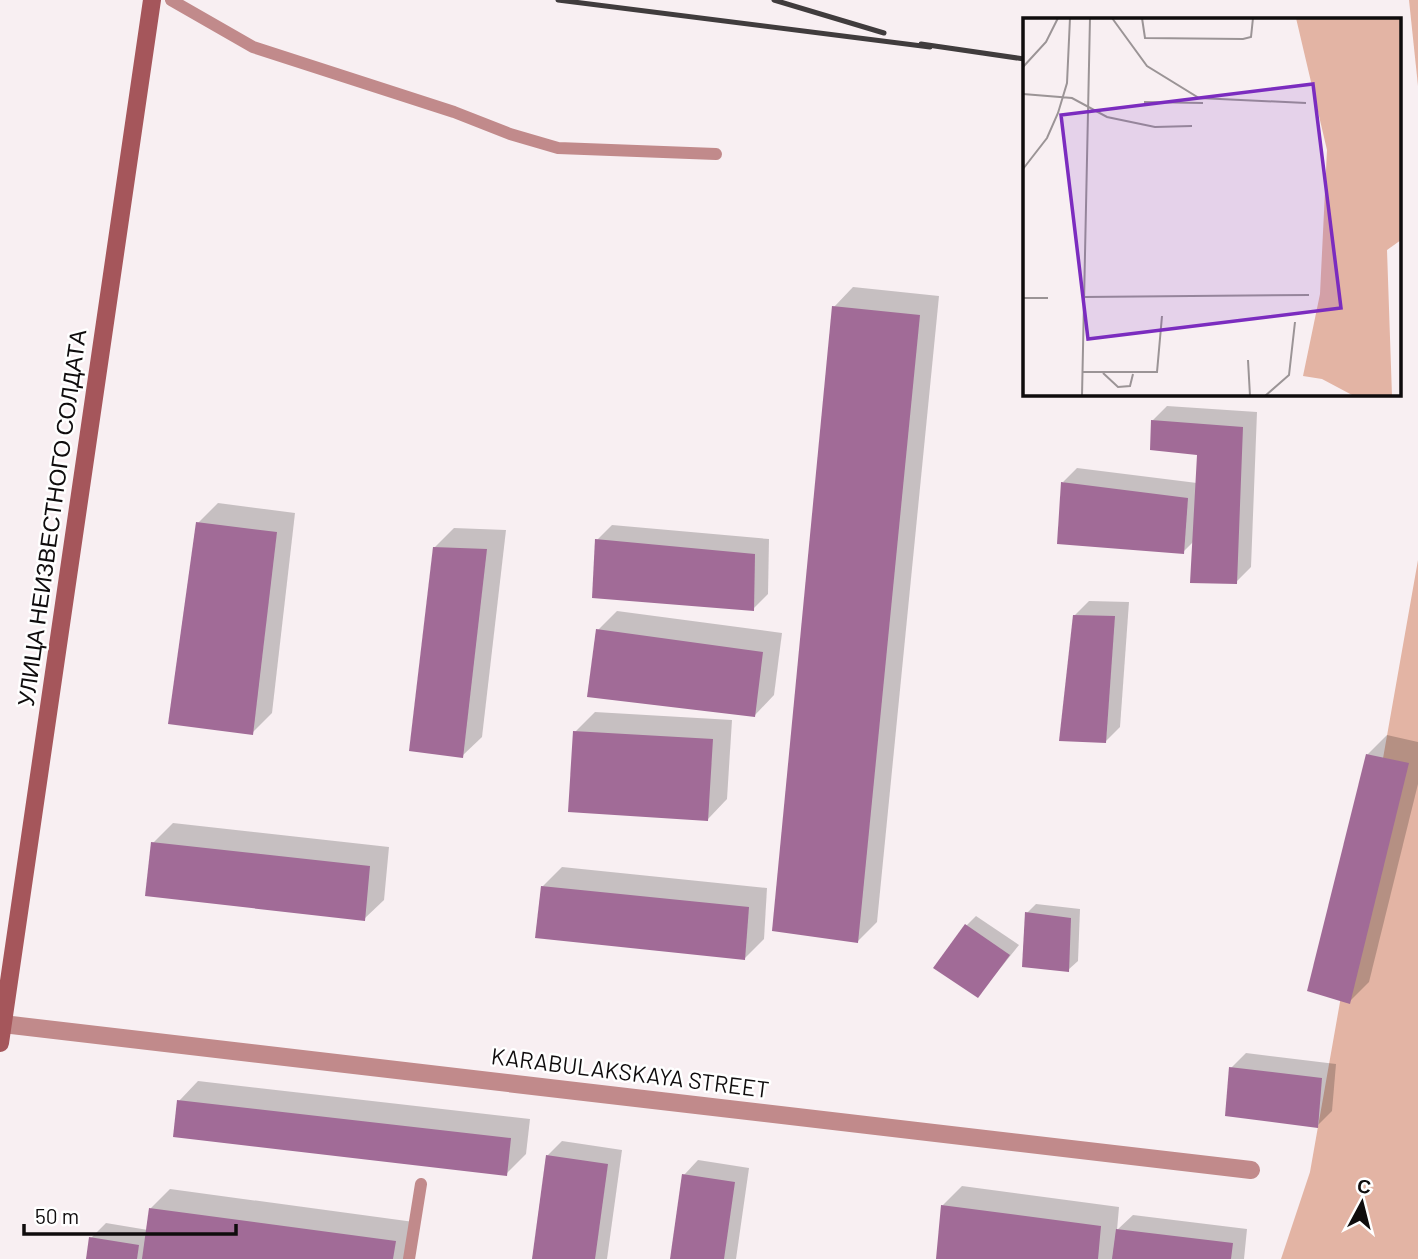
<svg xmlns="http://www.w3.org/2000/svg" width="1418" height="1259" font-family="Barlow,sans-serif">
<style>
.green{fill:#e3b4a4}
.shadow{fill:#0003}
.building{fill:#a16b97}
.lines{fill:none;stroke-linecap:round;stroke-linejoin:round}
.lane{stroke:#c18a8b;stroke-width:12}
.street{stroke:#c18a8b;stroke-width:18}
.secondary{stroke:#a5565b;stroke-width:18}
.rail{stroke:#403c3d;stroke-width:5}
.labels{text-anchor:middle;stroke-width:5;stroke-linejoin:round;paint-order:stroke}
.street-label{font-size:23px;fill:#0f0c0d;stroke:#fff}
.inset-road{fill:none;stroke:#9b9496;stroke-width:2}
.view{fill:#7b2cbf;fill-opacity:0.15;stroke:#7b2cbf;stroke-width:3.5}
.inset-edge{fill:none;stroke:#0f0c0d;stroke-width:3.5}
</style>
<rect width="100%" height="100%" fill="#f8eff2"/>
<g class="green">
<path d="M 1409,0 L 1418,0 L 1418,86 Z"/>
<path d="M 1418,560 L 1418,1259 L 1281,1259 L 1310,1172 Z"/>
</g>
<g class="shadow">
<path d="M 853,287 L 939,296 L 877,922 L 857,942 L 834,307 Z"/>
<path d="M 1167,406 L 1257,412 L 1251,567 L 1236,582 L 1194,541 L 1183,552 L 1063,482 L 1077,468 L 1197,483 L 1199,453 L 1152,421 Z"/>
<path d="M 218,503 L 295,513 L 272,713 L 252,733 L 198,523 Z"/>
<path d="M 612,525 L 769,539 L 768,594 L 753,609 L 597,540 Z"/>
<path d="M 454,528 L 506,530 L 482,737 L 462,756 L 434,548 Z"/>
<path d="M 1089,601 L 1129,602 L 1120,727 L 1105,742 L 1074,616 Z"/>
<path d="M 617,611 L 782,633 L 774,695 L 755,715 L 598,630 Z"/>
<path d="M 595,712 L 732,720 L 727,799 L 708,819 L 575,732 Z"/>
<path d="M 1387,735 L 1418,742 L 1418,784 L 1369,982 L 1349,1002 L 1367,755 Z"/>
<path d="M 173,823 L 389,847 L 384,900 L 364,919 L 153,843 Z"/>
<path d="M 562,867 L 767,888 L 764,939 L 745,958 L 542,887 Z"/>
<path d="M 1036,904 L 1080,909 L 1078,961 L 1068,970 L 1027,913 Z"/>
<path d="M 976,916 L 1019,945 L 978,996 L 966,926 Z"/>
<path d="M 1246,1053 L 1336,1064 L 1332,1111 L 1317,1126 L 1231,1068 Z"/>
<path d="M 198,1081 L 530,1119 L 526,1154 L 506,1174 L 179,1101 Z"/>
<path d="M 562,1141 L 622,1150 L 607,1259 L 533,1259 L 547,1156 Z"/>
<path d="M 698,1160 L 749,1168 L 736,1259 L 671,1259 L 684,1175 Z"/>
<path d="M 962,1186 L 1119,1207 L 1117,1230 L 1133,1215 L 1247,1229 L 1244,1259 L 938,1259 L 942,1206 Z"/>
<path d="M 170,1189 L 414,1222 L 409,1259 L 87,1259 L 91,1238 L 106,1223 L 148,1230 L 151,1208 Z"/>
</g>
<g class="building">
<path d="M 832,306 L 920,315 L 858,943 L 772,931 Z"/>
<path d="M 1151,420 L 1243,427 L 1237,584 L 1190,583 L 1197,455 L 1150,450 Z"/>
<path d="M 1061,482 L 1188,498 L 1184,554 L 1057,544 Z"/>
<path d="M 196,522 L 277,532 L 253,735 L 168,724 Z"/>
<path d="M 595,539 L 755,554 L 754,611 L 592,598 Z"/>
<path d="M 433,547 L 487,549 L 463,758 L 409,751 Z"/>
<path d="M 1073,615 L 1115,616 L 1106,743 L 1059,741 Z"/>
<path d="M 596,629 L 763,652 L 755,717 L 587,697 Z"/>
<path d="M 573,731 L 713,739 L 708,821 L 568,812 Z"/>
<path d="M 1366,754 L 1409,763 L 1350,1004 L 1307,991 Z"/>
<path d="M 151,842 L 370,866 L 365,921 L 145,896 Z"/>
<path d="M 541,886 L 749,907 L 745,960 L 535,938 Z"/>
<path d="M 1025,912 L 1071,918 L 1069,972 L 1022,967 Z"/>
<path d="M 965,924 L 1010,955 L 978,998 L 933,968 Z"/>
<path d="M 1229,1067 L 1322,1078 L 1318,1128 L 1225,1116 Z"/>
<path d="M 177,1100 L 511,1138 L 507,1176 L 173,1137 Z"/>
<path d="M 546,1155 L 608,1164 L 595,1259 L 532,1259 Z"/>
<path d="M 682,1174 L 735,1182 L 724,1259 L 670,1259 Z"/>
<path d="M 941,1205 L 1101,1226 L 1098,1259 L 936,1259 Z"/>
<path d="M 149,1208 L 396,1241 L 393,1259 L 142,1259 Z"/>
<path d="M 1116,1229 L 1233,1243 L 1231,1259 L 1112,1259 Z"/>
<path d="M 89,1237 L 139,1245 L 137,1259 L 86,1259 Z"/>
</g>
<g class="lines">
<g class="lane">
<path d="M 171,0 L 253,47 L 454,112 L 510,134 L 558,148 L 716,154"/>
<path d="M 409,1259 L 421,1184"/>
</g>
<path class="street" d="M 3,1024 L 1251,1170"/>
<path class="secondary" d="M 0,1043 L 152,0"/>
<g class="rail">
<path d="M 558,0 L 930,47"/>
<path d="M 774,0 L 884,33"/>
<path d="M 921,44 L 1024,59"/>
</g>
</g>
<g class="labels">
<g class="street-label">
<text transform="translate(52 518) rotate(-82)" y="8">УЛИЦА НЕИЗВЕСТНОГО СОЛДАТА</text>
<text transform="translate(630 1073) rotate(7)" y="8">KARABULAKSKAYA STREET</text>
</g>
</g>
<g transform="translate(1023 18)">
<rect width="378" height="378" fill="#f8eff2"/>
<path d="M 273,0 L 378,0 L 378,222 L 364,232 L 369,378 L 331,378 L 299,361 L 280,358 L 297,276 L 304,132 Z" fill="#e3b4a4"/>
<path class="inset-road" d="M 89,0 L 124,48 L 176,80 L 283,85M 119,0 L 122,20 L 220,21 L 228,19 L 230,0M 0,49 L 23,24 L 35,0M 0,76 L 49,80 L 84,99 L 132,109 L 169,108M 121,84 L 180,85M 0,151 L 24,120 L 35,95 L 44,65 L 47,0M 61,279 L 286,277M 0,280 L 25,280M 225,342 L 227,378M 59,354 L 134,354 L 139,298M 80,355 L 95,369 L 107,368 L 110,356M 59,378 L 67,0M 242,378 L 266,357 L 272,304"/>
<path class="view" d="M 290,66 L 318,290 L 65,321 L 38,97 Z"/>
<rect width="378" height="378" class="inset-edge"/>
</g>
<g transform="translate(1362 1203) rotate(7)" stroke="#ffffff" stroke-width="5" paint-order="stroke">
<path d="M0-5L12 26L0 18L-12 26Z" fill="#0f0c0d"/>
<text y="-10" font-size="19" font-weight="bold" text-anchor="middle" fill="#0f0c0d">С</text>
</g>
<path d="M24 1224v10h212v-10" fill="none" stroke="#0f0c0d" stroke-width="3.5"/>
<text x="35" y="1224" font-size="21" fill="#0f0c0d" stroke="#ffffff" stroke-width="5" paint-order="stroke">50 m</text>
</svg>
